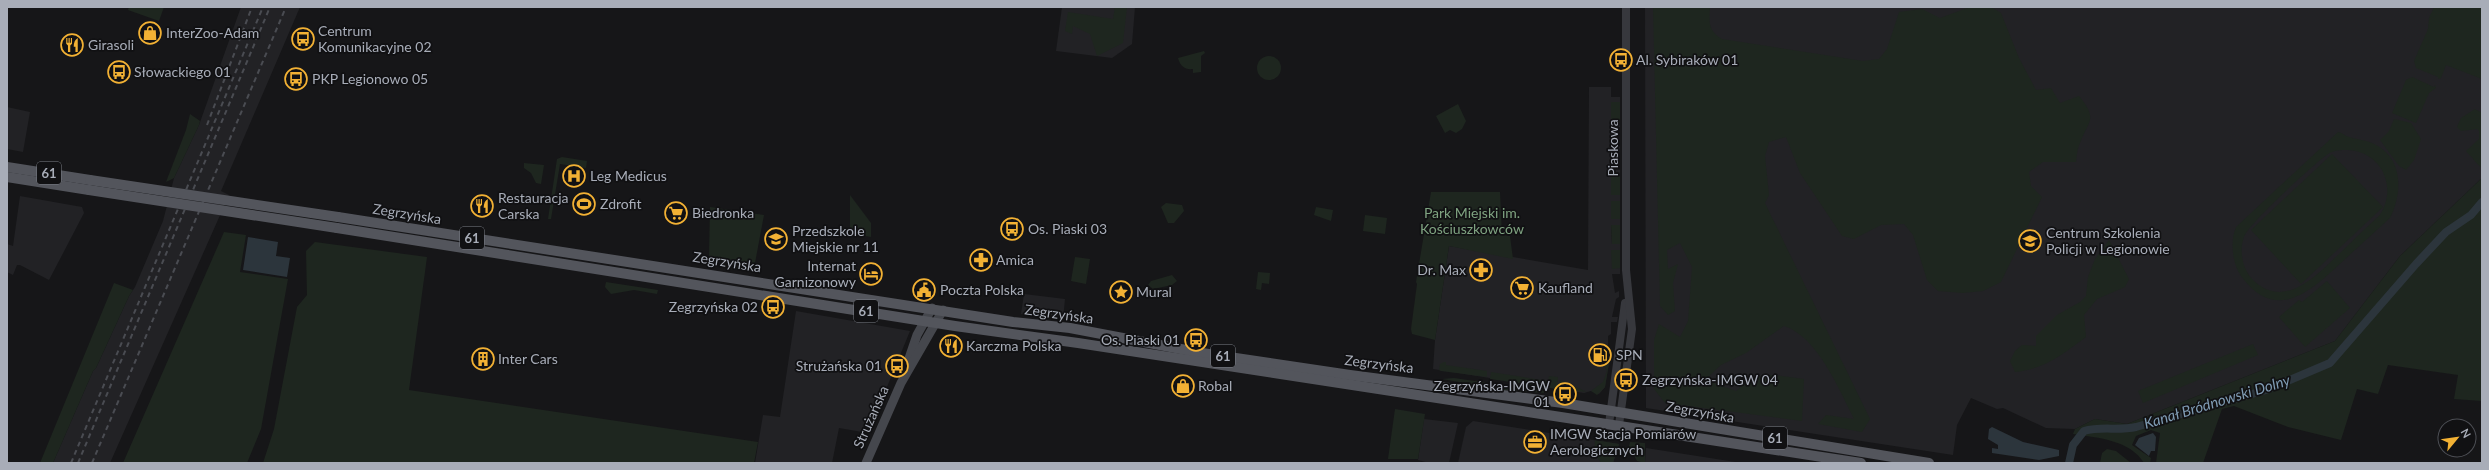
<svg xmlns="http://www.w3.org/2000/svg" width="2489" height="470" font-family="Lato,sans-serif">
<style>
.built{fill:#222225}
.green{fill:#1e261f;fill-rule:evenodd}
.water{fill:#2c353c}
.lines{fill:none;stroke-linecap:round;stroke-linejoin:round}
.canal{stroke:#2c353c;stroke-width:8}
.tertiary{stroke:#37383d;stroke-width:8}
.secondary{stroke:#45474d;stroke-width:9}
.primary{stroke:#53555c;stroke-width:10}
.rail{stroke:#4a4c52;stroke-width:2;stroke-dasharray:5 4;stroke-linecap:butt}
.primary-bridge{stroke:#53555c;stroke-width:10}
.labels{text-anchor:middle;stroke-width:3.5;stroke-linejoin:round;paint-order:stroke}
.shield{fill:#111113;stroke:#7b7e86;stroke-width:1}
.shield-label{font-size:13px;font-weight:bold;fill:#a8adb8}
.poi-label{font-size:14px;fill:#a8adb8;stroke:#111113;text-anchor:start}
.street-label{font-size:14px;fill:#a8adb8;stroke:#111113}
.park-label{font-size:14px;fill:#7fa381;stroke:#111113}
.water-label{font-size:15px;font-style:italic;fill:#7f9bb3;stroke:#111113}
</style>
<rect width="100%" height="100%" fill="#161618"/>
<g class="built">
<path d="M 241,7 L 300,7 L 221,191 L 229,195 L 110,463 L 53,463 L 93,371 L 96,368 L 129,296 L 135,287 L 163,221 L 174,178 L 199,125 Z"/>
<path d="M 1062,7 L 1135,7 L 1132,44 L 1112,58 L 1056,51 Z"/>
<path d="M 1645,7 L 2482,7 L 2482,178 L 2400,256 L 2335,341 L 2127,424 L 2095,419 L 2075,429 L 2046,428 L 2003,408 L 1997,409 L 1971,398 L 1957,425 L 1953,455 L 1646,408 Z"/>
<path d="M 1589,87 L 1611,87 L 1611,97 L 1620,97 L 1620,102 L 1611,102 L 1611,122 L 1620,122 L 1620,127 L 1611,128 L 1611,146 L 1620,146 L 1620,152 L 1611,152 L 1611,170 L 1620,170 L 1620,176 L 1611,176 L 1611,195 L 1620,195 L 1620,201 L 1611,201 L 1611,219 L 1620,219 L 1620,225 L 1611,225 L 1612,244 L 1620,244 L 1620,250 L 1612,250 L 1612,268 L 1620,268 L 1620,274 L 1612,274 L 1615,293 L 1619,291 L 1619,297 L 1616,299 L 1612,317 L 1618,317 L 1617,322 L 1611,322 L 1611,334 L 1608,336 L 1608,346 L 1611,351 L 1605,387 L 1599,394 L 1591,391 L 1584,393 L 1433,369 L 1435,340 L 1449,246 L 1588,270 Z"/>
<path d="M 7,107 L 30,112 L 23,152 L 7,149 Z"/>
<path d="M 20,196 L 82,207 L 84,213 L 49,280 L 20,265 L 17,265 L 13,275 L 7,272 L 7,244 L 13,246 Z"/>
<path d="M 1024,294 L 1065,299 L 1063,320 L 1021,314 Z"/>
<path d="M 796,311 L 910,331 L 868,433 L 839,428 L 832,463 L 755,463 L 763,415 L 780,417 Z"/>
<path d="M 1424,419 L 1458,423 L 1449,463 L 1429,463 L 1418,460 Z"/>
<path d="M 1473,421 L 1619,444 L 1613,463 L 1458,463 L 1466,427 Z"/>
<path d="M 1646,448 L 1742,463 L 1645,463 Z"/>
</g>
<g class="green">
<path d="M 129,7 L 164,7 L 159,21 L 128,10 Z"/>
<path d="M 1115,7 L 1127,7 L 1123,43 L 1097,56 L 1090,34 L 1073,26 L 1072,34 L 1065,31 L 1068,12 L 1113,19 Z"/>
<path d="M 1653,7 L 1710,7 C 1709,22 1708,31 1722,39 L 1863,61 L 1879,59 L 1887,49 L 1899,12 L 1922,9 L 1940,18 L 1970,7 L 1991,7 L 2001,13 L 2019,58 L 2036,90 L 2051,88 L 2060,103 L 2079,96 C 2098,119 2089,120 2080,143 C 2077,149 2077,156 2076,162 L 2043,162 L 2029,172 L 2031,186 L 2042,197 L 2001,282 L 1983,291 L 1963,293 L 1938,291 L 1927,280 L 1913,235 L 1904,224 L 1881,225 L 1854,239 L 1842,236 L 1800,173 L 1786,137 L 1769,142 L 1765,156 L 1769,195 L 1765,203 L 1870,419 L 1862,432 L 1818,424 L 1826,415 L 1854,419 C 1839,389 1817,336 1784,326 L 1746,353 L 1721,365 L 1705,380 L 1736,391 C 1762,369 1773,375 1804,379 L 1802,421 L 1665,403 L 1654,389 L 1654,340 L 1659,324 L 1680,337 L 1688,321 L 1692,267 L 1680,243 L 1667,250 L 1668,269 L 1678,264 L 1673,283 L 1675,311 L 1668,315 L 1660,306 Z"/>
<path d="M 2434,7 L 2482,7 L 2482,79 L 2446,65 L 2441,78 L 2438,79 L 2438,77 L 2416,68 L 2414,61 L 2428,29 L 2429,18 Z"/>
<path d="M 1204,51 L 1205,53 L 1201,56 L 1201,72 L 1193,73 L 1193,69 C 1185,70 1180,66 1178,58 Z"/>
<circle cx="1269" cy="68" r="12"/>
<path d="M 2412,77 L 2434,87 L 2435,85 L 2436,88 L 2429,93 L 2416,123 L 2392,113 L 2406,80 Z"/>
<rect x="1611" y="102" width="9" height="20"/>
<path d="M 1458,104 L 1466,121 L 1462,129 L 1456,133 L 1450,130 L 1445,133 L 1436,116 Z"/>
<path d="M 2475,109 L 2482,113 L 2482,169 L 2466,151 L 2479,139 L 2479,131 L 2477,129 L 2461,131 L 2457,127 L 2461,118 Z"/>
<path d="M 190,114 L 200,121 L 199,125 L 174,178 L 166,182 L 186,130 Z"/>
<path d="M 2394,119 L 2411,123 L 2421,139 L 2414,160 L 2406,170 L 2399,166 L 2380,140 L 2389,131 Z"/>
<path d="M 2338,132 C 2343,133 2345,136 2349,137 C 2358,140 2367,140 2376,145 C 2404,160 2402,194 2390,218 C 2374,233 2358,247 2342,262 C 2311,291 2276,324 2241,276 C 2232,263 2230,241 2236,227 ZM 2348,150 C 2383,152 2398,189 2379,216 C 2365,229 2352,241 2339,254 C 2316,276 2284,311 2252,279 C 2242,268 2239,250 2244,237 C 2247,225 2315,163 2328,154 C 2334,150 2341,150 2348,150 Z"/>
<path d="M 2332,154 L 2383,207 L 2301,284 L 2251,230 Z"/>
<path d="M 562,157 L 587,161 L 586,168 L 560,164 L 551,219 L 548,219 L 557,159 Z"/>
<path d="M 524,163 L 544,165 L 541,184 L 536,183 L 531,173 L 524,168 Z"/>
<rect x="1611" y="176" width="9" height="19"/>
<path d="M 2482,178 L 2482,401 L 2454,399 L 2458,375 L 2388,365 L 2378,394 L 2357,389 L 2341,440 L 2288,427 L 2234,406 L 2222,409 L 2203,463 L 2156,463 L 2160,433 L 2151,430 L 2136,436 L 2132,445 L 2151,458 L 2150,463 L 2144,463 C 2130,440 2099,438 2073,434 L 2075,429 L 2095,419 L 2127,424 L 2335,341 L 2400,256 Z"/>
<path d="M 1431,192 L 1500,192 L 1502,235 L 1510,236 L 1513,259 L 1449,246 L 1435,340 L 1412,334 L 1411,329 L 1417,284 L 1416,282 Z"/>
<path d="M 850,195 L 871,223 L 871,237 L 854,234 L 850,230 Z"/>
<rect x="1611" y="201" width="9" height="18"/>
<path d="M 1166,203 L 1182,205 L 1184,211 L 1174,223 L 1168,223 L 1161,207 Z"/>
<path d="M 710,207 L 764,215 L 755,263 L 709,257 Z"/>
<path d="M 1316,207 L 1333,210 L 1331,221 L 1314,215 Z"/>
<path d="M 1365,215 L 1387,218 L 1385,234 L 1363,231 Z"/>
<path d="M 1611,225 L 1620,225 L 1620,244 L 1612,244 Z"/>
<path d="M 224,232 L 246,235 L 240,272 L 288,279 L 261,429 L 247,463 L 123,463 Z"/>
<path d="M 2109,240 L 2129,279 L 2125,287 L 2097,299 L 2084,315 L 2086,337 C 2063,354 2045,369 2015,372 L 2010,361 L 2015,351 L 2022,345 L 2036,346 L 2036,336 L 2057,315 L 2080,302 L 2086,296 L 2088,277 L 2095,259 Z"/>
<path d="M 315,242 L 427,257 L 409,390 L 758,442 L 754,463 L 263,463 L 274,429 L 297,307 L 307,295 L 306,251 Z"/>
<path d="M 1611,250 L 1620,250 L 1620,268 L 1612,269 Z"/>
<path d="M 1075,257 L 1090,259 L 1086,284 L 1071,281 Z"/>
<path d="M 1258,272 L 1270,273 L 1269,284 L 1262,283 L 1261,290 L 1256,289 Z"/>
<path d="M 1172,275 L 1177,281 L 1172,285 L 1153,289 L 1148,285 L 1151,281 Z"/>
<path d="M 2327,281 L 2350,308 L 2305,347 L 2279,317 L 2299,300 L 2302,302 Z"/>
<path d="M 606,282 L 658,290 L 657,294 L 634,290 L 611,294 L 605,287 Z"/>
<path d="M 114,283 L 133,290 L 129,296 L 96,368 L 93,371 L 53,463 L 40,463 Z"/>
<path d="M 2253,344 L 2258,355 L 2143,403 L 2138,391 Z"/>
<path d="M 1597,346 L 1608,346 L 1611,351 L 1605,387 L 1597,395 L 1591,391 L 1603,382 L 1607,371 L 1602,363 L 1603,362 L 1599,358 L 1602,356 L 1600,353 L 1597,355 L 1594,350 Z"/>
<path d="M 1444,362 L 1446,362 L 1446,365 L 1487,371 L 1487,377 L 1441,371 L 1439,370 L 1440,364 Z"/>
<path d="M 1491,372 L 1548,381 L 1549,376 L 1558,377 L 1557,389 L 1490,379 Z"/>
<path d="M 1454,378 L 1544,391 L 1544,393 L 1504,390 L 1442,379 Z"/>
<path d="M 1560,380 L 1587,392 L 1559,389 Z"/>
<path d="M 1395,409 L 1425,414 L 1418,459 L 1388,459 Z"/>
<path d="M 1595,440 L 1619,444 L 1613,463 L 1601,463 L 1594,452 Z"/>
<path d="M 1630,442 L 1645,443 L 1645,463 L 1637,461 L 1629,446 Z"/>
<path d="M 2107,449 L 2116,451 L 2131,463 L 2100,463 L 2102,453 Z"/>
</g>
<g class="water">
<path d="M 248,237 L 278,242 L 276,256 L 290,258 L 287,277 L 243,270 Z"/>
<path d="M 1992,427 L 2023,442 L 2059,450 L 2059,456 L 2039,460 L 1992,453 L 1992,448 L 1998,449 L 1998,445 L 1988,439 L 1989,429 Z"/>
<path d="M 2153,433 L 2156,437 L 2155,451 L 2151,451 L 2149,456 L 2135,445 L 2139,438 Z"/>
</g>
<g class="lines">
<path class="canal" d="M 2069,463 L 2073,445 L 2084,431 C 2101,426 2118,431 2136,427 L 2266,390 L 2330,363 L 2416,264 L 2446,232 L 2471,215 L 2482,202"/>
<g class="tertiary">
<path d="M 1609,424 L 1625,303"/>
<path d="M 1619,425 L 1632,329 L 1626,270 L 1626,7"/>
</g>
<g class="secondary">
<path d="M 903,376 L 917,335 L 932,308"/>
<path d="M 866,463 L 901,383 L 943,310"/>
</g>
<g class="primary">
<path d="M 7,167 L 90,180"/>
<path d="M 7,177 L 89,190"/>
<path d="M 338,217 L 1013,322 L 1070,328 L 1202,353 L 1350,375 L 1563,403 L 1929,463"/>
<path d="M 337,228 L 955,326 L 1078,343 L 1861,463"/>
</g>
<g class="rail">
<path d="M 207,125 L 252,7"/>
<path d="M 71,463 L 263,7"/>
<path d="M 78,463 L 270,7"/>
<path d="M 92,463 L 286,7"/>
</g>
<g class="primary-bridge">
<path d="M 90,180 L 338,217"/>
<path d="M 89,190 L 337,228"/>
</g>
</g>
<defs>
<g id="shop-ring" transform="scale(1.15)"><circle r="9.5" fill="#111113" stroke="#f2b134" stroke-width="1.5"/><path d="M-5-2.5h2.3a2.7 3.5 0 0 1 5.4 0H5L5.5 6h-11ZM-1.5-2.5h3a1.5 2.3 0 0 0-3 0Z" fill="#f2b134"/></g>
<g id="bus-ring" transform="scale(1.15)"><circle r="9.5" fill="#111113" stroke="#f2b134" stroke-width="1.5"/><path d="M-5-6H5V4H4V6H2V4H-2V6H-4V4H-5ZM-3.5-4V0h7V-4ZM-3.5 1.2v1.5H-2V1.2ZM2 1.2v1.5H3.5V1.2Z" fill="#f2b134"/></g>
<g id="restaurant-ring" transform="scale(1.15)"><circle r="9.5" fill="#111113" stroke="#f2b134" stroke-width="1.5"/><path d="M-5-6h1v4h1v-4h1v4h1v-4h1v5L-1.5 .5V6h-2V.5L-5-1ZM5-6V6H3V1.5H1.5Q1.5-4 5-6Z" fill="#f2b134"/></g>
<g id="hospital-ring" transform="scale(1.15)"><circle r="9.5" fill="#111113" stroke="#f2b134" stroke-width="1.5"/><path d="M-5-5h3v3.5h4V-5h3V5h-3V1.5h-4V5h-3Z" fill="#f2b134"/></g>
<g id="stadium-ring" transform="scale(1.15)"><circle r="9.5" fill="#111113" stroke="#f2b134" stroke-width="1.5"/><path d="M0-5a6.5 5 0 1 0 0 10a6.5 5 0 1 0 0-10ZM-3.5-1.8h7v3.6h-7Z" fill="#f2b134"/></g>
<g id="supermarket-ring" transform="scale(1.15)"><circle r="9.5" fill="#111113" stroke="#f2b134" stroke-width="1.5"/><path d="M-6-5.5h2.5l.6 2H6L4.5 2H-2.5L-4.4-4H-6ZM-1.5 3.2a1.3 1.3 0 1 0 .1 0ZM3 3.2a1.3 1.3 0 1 0 .1 0Z" fill="#f2b134"/></g>
<g id="school-ring" transform="scale(1.15)"><circle r="9.5" fill="#111113" stroke="#f2b134" stroke-width="1.5"/><path d="M0-5L7-2L0 1L-7-2ZM-4 1L0 2.5L4 1V4Q0 6-4 4Z" fill="#f2b134"/></g>
<g id="university-ring" transform="scale(1.15)"><circle r="9.5" fill="#111113" stroke="#f2b134" stroke-width="1.5"/><path d="M0-5L7-2L0 1L-7-2ZM-4 1L0 2.5L4 1V4Q0 6-4 4Z" fill="#f2b134"/></g>
<g id="pharmacy-ring" transform="scale(1.15)"><circle r="9.5" fill="#111113" stroke="#f2b134" stroke-width="1.5"/><path d="M-2-6h4v4h4v4h-4v4h-4v-4h-4v-4h4Z" fill="#f2b134"/></g>
<g id="hotel-ring" transform="scale(1.15)"><circle r="9.5" fill="#111113" stroke="#f2b134" stroke-width="1.5"/><path d="M-6-4.5h1.5V1H6V5H4.5V3h-9V5H-6ZM-4 0a1.8 1.8 0 1 1 3.6 0ZM.5 0V-2.5h3Q6-2.5 6 0Z" fill="#f2b134"/></g>
<g id="civic-ring" transform="scale(1.15)"><circle r="9.5" fill="#111113" stroke="#f2b134" stroke-width="1.5"/><path d="M-.6-6.5H3V-4.5H.6V-3L4-1V1h2V6H-6V1h2V-1L-.6-3ZM-1.2 2.5V6h2.4V2.5Z" fill="#f2b134"/></g>
<g id="sight-ring" transform="scale(1.15)"><circle r="9.5" fill="#111113" stroke="#f2b134" stroke-width="1.5"/><path d="M0-6L1.8-2.2L6-1.7L2.9 1.2L3.7 5.4L0 3.3L-3.7 5.4L-2.9 1.2L-6-1.7L-1.8-2.2Z" fill="#f2b134"/></g>
<g id="fuel-ring" transform="scale(1.15)"><circle r="9.5" fill="#111113" stroke="#f2b134" stroke-width="1.5"/><path d="M-5.5-6h7V0h2V4h1.3V-2.5L3-4.5l.8-.8L6-3V5H2.5V1h-1V6h-7ZM-4.2-4.7v3.2H.2V-4.7Z" fill="#f2b134"/></g>
<g id="building-ring" transform="scale(1.15)"><circle r="9.5" fill="#111113" stroke="#f2b134" stroke-width="1.5"/><path d="M-4-6H4V6H1V3H-1V6H-4ZM-2.5-4.3h1.7v1.8h-1.7ZM.8-4.3h1.7v1.8H.8ZM-2.5-1h1.7V.8h-1.7ZM.8-1h1.7V.8H.8Z" fill="#f2b134"/></g>
<g id="office-ring" transform="scale(1.15)"><circle r="9.5" fill="#111113" stroke="#f2b134" stroke-width="1.5"/><path d="M-6-3h4V-5.5h4V-3h4V5H-6ZM-1-4.5V-3h2v-1.5ZM-6 0V1H6V0Z" fill="#f2b134"/></g>
</defs>
<g fill-rule="evenodd">
<use href="#shop-ring" x="150" y="33"/>
<use href="#bus-ring" x="303" y="39"/>
<use href="#restaurant-ring" x="72" y="45"/>
<use href="#bus-ring" x="1621" y="60"/>
<use href="#bus-ring" x="119" y="72"/>
<use href="#bus-ring" x="296" y="79"/>
<use href="#hospital-ring" x="574" y="176"/>
<use href="#stadium-ring" x="584" y="204"/>
<use href="#restaurant-ring" x="482" y="206"/>
<use href="#supermarket-ring" x="676" y="213"/>
<use href="#bus-ring" x="1012" y="229"/>
<use href="#school-ring" x="776" y="239"/>
<use href="#university-ring" x="2030" y="241"/>
<use href="#pharmacy-ring" x="981" y="260"/>
<use href="#pharmacy-ring" x="1481" y="270"/>
<use href="#hotel-ring" x="871" y="274"/>
<use href="#supermarket-ring" x="1522" y="288"/>
<use href="#civic-ring" x="924" y="290"/>
<use href="#sight-ring" x="1121" y="292"/>
<use href="#bus-ring" x="773" y="307"/>
<use href="#bus-ring" x="1196" y="340"/>
<use href="#restaurant-ring" x="951" y="346"/>
<use href="#fuel-ring" x="1600" y="355"/>
<use href="#building-ring" x="483" y="359"/>
<use href="#bus-ring" x="897" y="366"/>
<use href="#bus-ring" x="1626" y="380"/>
<use href="#shop-ring" x="1183" y="386"/>
<use href="#bus-ring" x="1565" y="394"/>
<use href="#office-ring" x="1535" y="442"/>
</g>
<g class="labels">
<g class="shield">
<rect x="37" y="162" width="24" height="22" rx="3"/>
<rect x="460" y="227" width="24" height="22" rx="3"/>
<rect x="854" y="300" width="24" height="22" rx="3"/>
<rect x="1211" y="345" width="24" height="22" rx="3"/>
<rect x="1763" y="427" width="24" height="22" rx="3"/>
</g>
<g class="shield-label">
<text x="49" y="178">61</text>
<text x="472" y="243">61</text>
<text x="866" y="316">61</text>
<text x="1223" y="361">61</text>
<text x="1775" y="443">61</text>
</g>
<g class="poi-label">
<text x="318" y="36">Centrum<tspan x="318" dy="16">Komunikacyjne 02</tspan></text>
<text x="166" y="38">InterZoo-Adam</text>
<text x="88" y="50">Girasoli</text>
<text x="1636" y="65">Al. Sybiraków 01</text>
<text x="134" y="77">Słowackiego 01</text>
<text x="312" y="84">PKP Legionowo 05</text>
<text x="590" y="181">Leg Medicus</text>
<text x="498" y="203">Restauracja<tspan x="498" dy="16">Carska</tspan></text>
<text x="600" y="209">Zdrofit</text>
<text x="692" y="218">Biedronka</text>
<text x="1028" y="234">Os. Piaski 03</text>
<text x="792" y="236">Przedszkole<tspan x="792" dy="16">Miejskie nr 11</tspan></text>
<text x="2046" y="238">Centrum Szkolenia<tspan x="2046" dy="16">Policji w Legionowie</tspan></text>
<text x="996" y="265">Amica</text>
<text x="856" y="271" text-anchor="end">Internat<tspan x="856" dy="16">Garnizonowy</tspan></text>
<text x="1466" y="275" text-anchor="end">Dr. Max</text>
<text x="1538" y="293">Kaufland</text>
<text x="940" y="295">Poczta Polska</text>
<text x="1136" y="297">Mural</text>
<text x="758" y="312" text-anchor="end">Zegrzyńska 02</text>
<text x="1180" y="345" text-anchor="end">Os. Piaski 01</text>
<text x="966" y="351">Karczma Polska</text>
<text x="1616" y="360">SPN</text>
<text x="498" y="364">Inter Cars</text>
<text x="882" y="371" text-anchor="end">Strużańska 01</text>
<text x="1642" y="385">Zegrzyńska-IMGW 04</text>
<text x="1198" y="391">Robal</text>
<text x="1550" y="391" text-anchor="end">Zegrzyńska-IMGW<tspan x="1550" dy="16">01</tspan></text>
<text x="1550" y="439">IMGW Stacja Pomiarów<tspan x="1550" dy="16">Aerologicznych</tspan></text>
</g>
<g class="street-label">
<text transform="translate(1613 148) rotate(-90)" y="5">Piaskowa</text>
<text transform="translate(407 214) rotate(9)" y="5">Zegrzyńska</text>
<text transform="translate(727 262) rotate(9)" y="5">Zegrzyńska</text>
<text transform="translate(1059 314) rotate(8)" y="5">Zegrzyńska</text>
<text transform="translate(1379 364) rotate(7)" y="5">Zegrzyńska</text>
<text transform="translate(1700 412) rotate(10)" y="5">Zegrzyńska</text>
<text transform="translate(871 417) rotate(-66)" y="5">Strużańska</text>
</g>
<g class="park-label">
<text x="1472" y="218">Park Miejski im.<tspan x="1472" dy="16">Kościuszkowców</tspan></text>
</g>
<g class="water-label">
<text transform="translate(2217 402) rotate(-17)" y="5">Kanał Bródnowski Dolny</text>
</g>
</g>
<rect width="2489" height="470" fill="none" stroke="#a8adb8" stroke-width="16"/>
<g transform="translate(2457 438) rotate(61)"><circle r="19" fill="#111113" stroke="#4d4f55"/>
<path d="M0-3L7 15L0 10L-7 15Z" fill="#f2b134"/>
<text y="-6" font-size="11" font-weight="bold" text-anchor="middle" fill="#a8adb8">N</text>
</g>
</svg>
